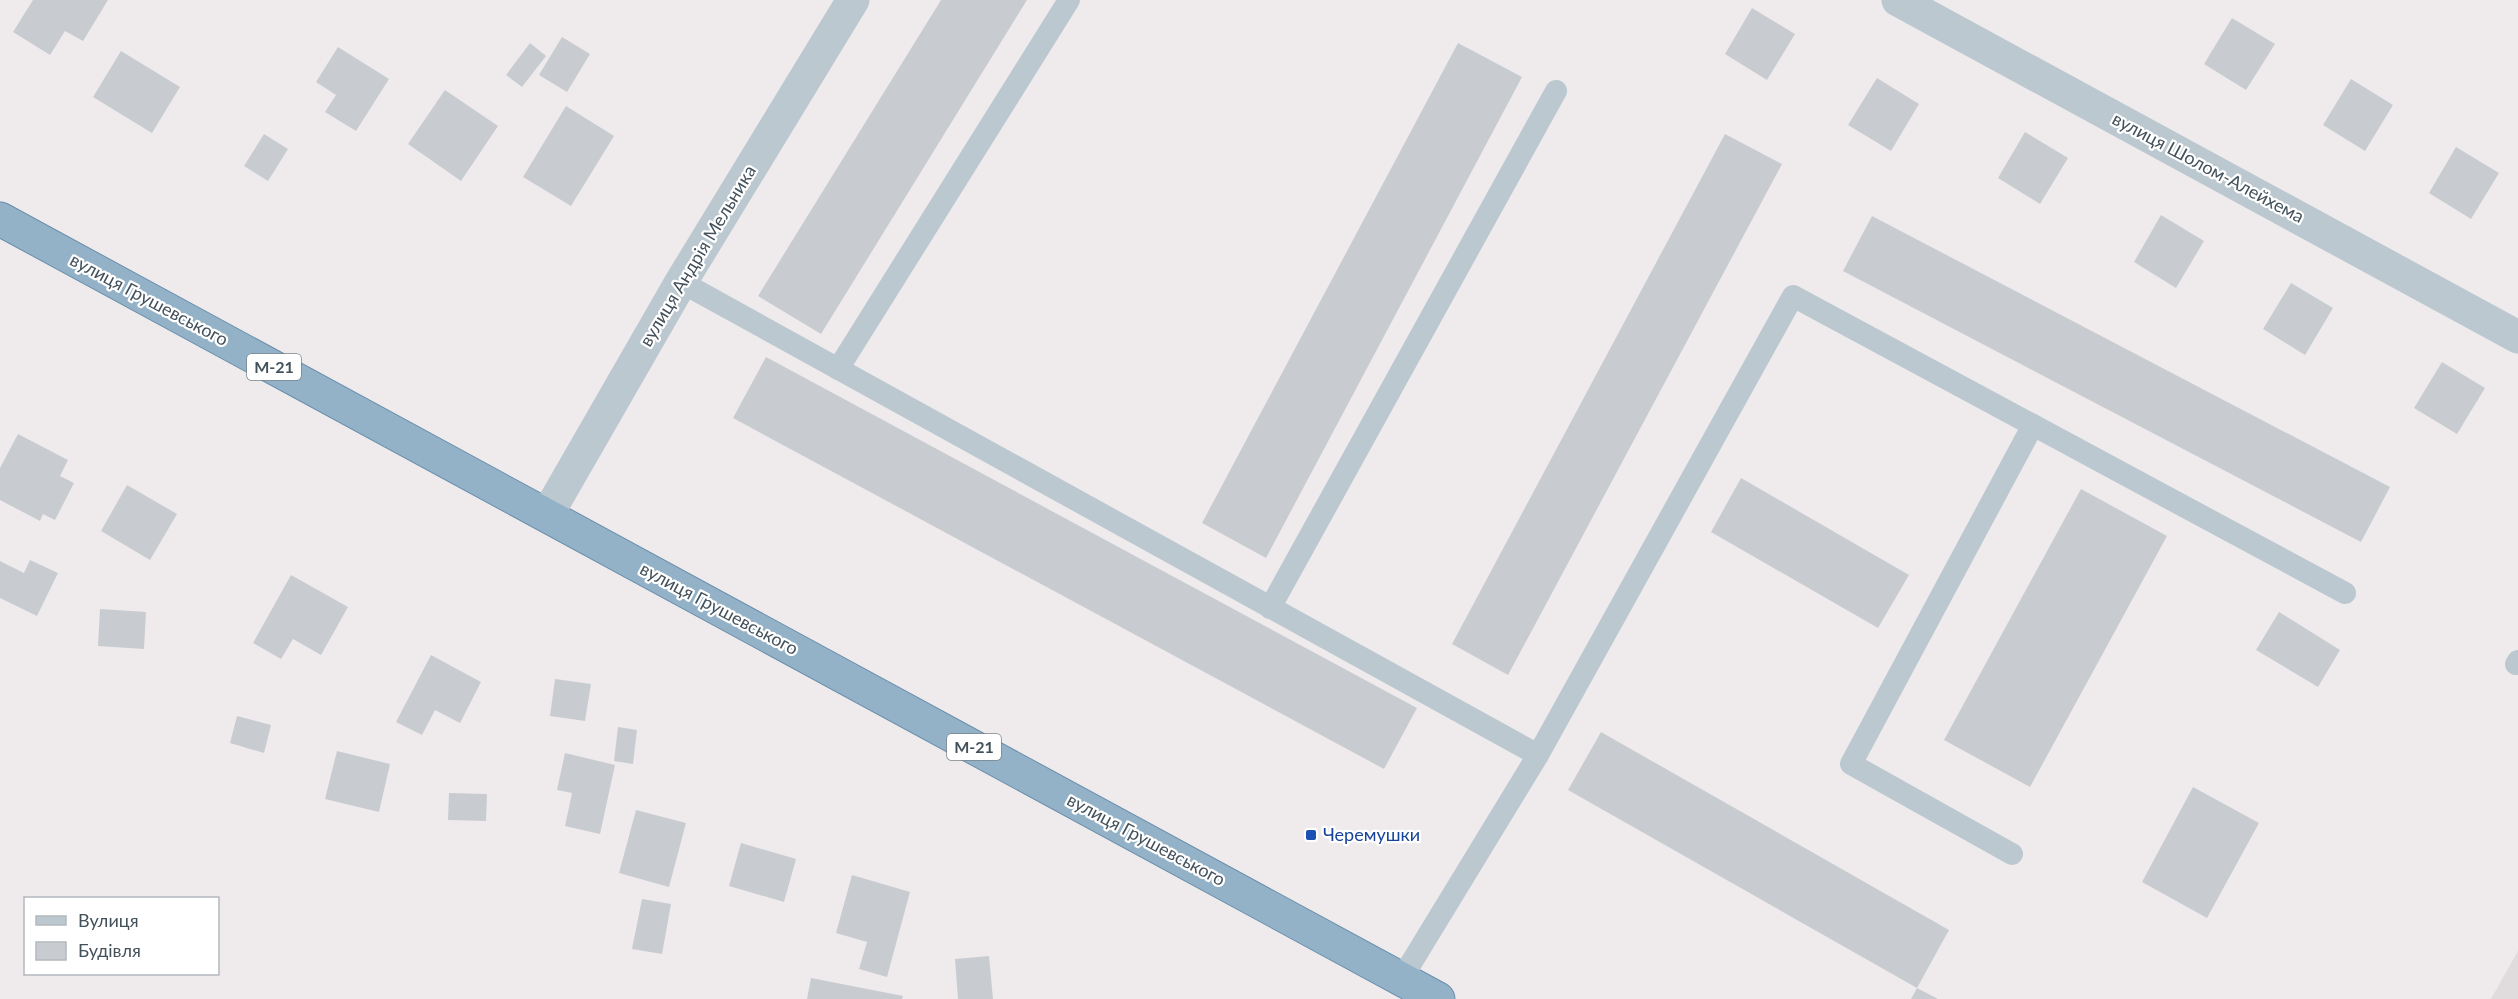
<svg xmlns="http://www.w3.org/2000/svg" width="2518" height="999" font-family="Lato,sans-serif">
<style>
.education{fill:#e0dcde}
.building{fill:#c8ccd1}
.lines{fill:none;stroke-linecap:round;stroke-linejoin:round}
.trunk-casing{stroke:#6a8fac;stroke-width:35}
.service{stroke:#bbc8d0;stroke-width:22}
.minor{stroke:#bbc8d0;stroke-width:33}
.tertiary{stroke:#bbc8d0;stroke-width:33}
.trunk{stroke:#93b2c7;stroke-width:33}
.transit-dot{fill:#1a4fb4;stroke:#fff;stroke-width:2}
.labels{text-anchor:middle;stroke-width:4.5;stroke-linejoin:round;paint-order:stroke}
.shield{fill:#fff;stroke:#7b858c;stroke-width:1.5}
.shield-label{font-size:16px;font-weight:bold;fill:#43515b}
.street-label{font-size:18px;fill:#43515b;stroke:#fff}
.transit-label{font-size:18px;fill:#164399;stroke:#fff;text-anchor:start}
</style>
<rect width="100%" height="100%" fill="#efebec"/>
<path class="education" d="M 2518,951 L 2518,999 L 2491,999 Z"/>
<g class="building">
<path d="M 33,0 L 108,0 L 83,41 L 65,31 L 50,55 L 13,32 Z"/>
<path d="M 941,0 L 1027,0 L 821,334 L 758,296 Z"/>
<path d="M 1752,8 L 1795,34 L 1767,80 L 1725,54 Z"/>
<path d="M 2232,18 L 2275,44 L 2246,90 L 2204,64 Z"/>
<path d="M 562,37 L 590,54 L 567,92 L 539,75 Z"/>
<path d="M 530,43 L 546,56 L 522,87 L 506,75 Z"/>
<path d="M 1458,43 L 1522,77 L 1266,558 L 1202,523 Z"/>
<path d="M 338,47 L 389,79 L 356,131 L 325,112 L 336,95 L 316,82 Z"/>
<path d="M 121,51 L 180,87 L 152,133 L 93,97 Z"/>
<path d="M 1877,78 L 1919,104 L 1891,151 L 1848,125 Z"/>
<path d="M 2351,79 L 2393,105 L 2365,151 L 2323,125 Z"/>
<path d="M 445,90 L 498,126 L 461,181 L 408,144 Z"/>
<path d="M 566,106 L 614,136 L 571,206 L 523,177 Z"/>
<path d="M 2025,132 L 2068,158 L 2040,204 L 1998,178 Z"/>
<path d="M 264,134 L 288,149 L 268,181 L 244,166 Z"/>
<path d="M 1725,134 L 1782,164 L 1508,675 L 1452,644 Z"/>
<path d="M 2456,147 L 2499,173 L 2471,219 L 2429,193 Z"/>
<path d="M 2161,215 L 2204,241 L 2176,288 L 2134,262 Z"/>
<path d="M 1872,216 L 2390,487 L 2361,542 L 1843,271 Z"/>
<path d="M 2291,283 L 2333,308 L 2305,355 L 2263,329 Z"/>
<path d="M 766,357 L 1417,708 L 1384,769 L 733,418 Z"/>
<path d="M 2442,362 L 2485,388 L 2457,434 L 2414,408 Z"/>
<path d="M 18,434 L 68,460 L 60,476 L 74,483 L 55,520 L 43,514 L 40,521 L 0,500 L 0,468 Z"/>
<path d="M 1741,478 L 1909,575 L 1878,628 L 1711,532 Z"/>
<path d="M 127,485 L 177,514 L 150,560 L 101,531 Z"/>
<path d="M 2081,489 L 2167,536 L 2030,787 L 1944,740 Z"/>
<path d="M 30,560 L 58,573 L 37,616 L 0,598 L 0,561 L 24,573 Z"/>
<path d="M 291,575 L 348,607 L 321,655 L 293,639 L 281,659 L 253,643 Z"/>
<path d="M 100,609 L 146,612 L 144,649 L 98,646 Z"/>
<path d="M 2279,612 L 2340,650 L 2318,687 L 2256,650 Z"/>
<path d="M 431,655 L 481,682 L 460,723 L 435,710 L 422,735 L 396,722 Z"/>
<path d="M 555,679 L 591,684 L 585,721 L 550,716 Z"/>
<path d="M 237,716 L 271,725 L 264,753 L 230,743 Z"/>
<path d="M 618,727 L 637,730 L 633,764 L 614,761 Z"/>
<path d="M 1601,732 L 1949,930 L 1917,988 L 1568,790 Z"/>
<path d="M 337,751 L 390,764 L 379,812 L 325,799 Z"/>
<path d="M 565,753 L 615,765 L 600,834 L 565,826 L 572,793 L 557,790 Z"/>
<path d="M 2193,787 L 2259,823 L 2207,918 L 2142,882 Z"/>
<path d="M 449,793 L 487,794 L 486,821 L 448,820 Z"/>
<path d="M 636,810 L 686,823 L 669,887 L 619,873 Z"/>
<path d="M 741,843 L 796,859 L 784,902 L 729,886 Z"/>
<path d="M 852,875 L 910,892 L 887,977 L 859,969 L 867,942 L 836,933 Z"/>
<path d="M 642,899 L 671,904 L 662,954 L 632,949 Z"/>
<path d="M 989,956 L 993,999 L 958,999 L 955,959 Z"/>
<path d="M 811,978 L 903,996 L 902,999 L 807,999 Z"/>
<path d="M 1917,988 L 1938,999 L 1911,999 Z"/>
</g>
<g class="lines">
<g class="trunk-casing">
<path id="trunk" d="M 0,219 L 1438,999"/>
</g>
<g class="service">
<path d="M 681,282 L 1538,755"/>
<path d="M 838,369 L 1069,0"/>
<path d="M 1270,608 L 1556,91"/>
<path d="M 2516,664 L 2518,661"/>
<path d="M 2012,854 L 1851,764 L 2033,425"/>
<path d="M 1402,978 L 1538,755 L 1793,296 L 2345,593"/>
</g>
<path class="minor" d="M 547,515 L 681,282 L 853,0"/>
<path class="tertiary" d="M 1898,0 L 2518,337"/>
<use href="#trunk" class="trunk"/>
</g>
<rect class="transit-dot" x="1305" y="829" width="12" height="12" rx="3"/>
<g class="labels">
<g class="shield">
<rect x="247" y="354" width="54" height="26" rx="4.5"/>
<rect x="947" y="734" width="54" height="26" rx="4.5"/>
</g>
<g class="shield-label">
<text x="274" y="373">М-21</text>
<text x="974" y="753">М-21</text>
</g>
<g class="street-label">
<text transform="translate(2208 168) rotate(28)" y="6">вулиця Шолом-Алейхема</text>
<text transform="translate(698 256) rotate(-59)" y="6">вулиця Андрія Мельника</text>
<text transform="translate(149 300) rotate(28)" y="6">вулиця Грушевського</text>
<text transform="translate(719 609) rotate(28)" y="6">вулиця Грушевського</text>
<text transform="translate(1146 840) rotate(28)" y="6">вулиця Грушевського</text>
</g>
<g class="transit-label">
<text x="1323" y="841">Черемушки</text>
</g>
</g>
<rect x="24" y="897" width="195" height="78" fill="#ffffff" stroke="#b4b9bd" stroke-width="1.5"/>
<rect x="36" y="916" width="30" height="9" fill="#bbc8d0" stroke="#b4b9bd" stroke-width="1.5"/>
<text x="78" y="927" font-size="18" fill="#43515b">Вулиця</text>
<rect x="36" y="942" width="30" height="18" fill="#c8ccd1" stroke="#b4b9bd" stroke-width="1.5"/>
<text x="78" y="957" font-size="18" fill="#43515b">Будівля</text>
</svg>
